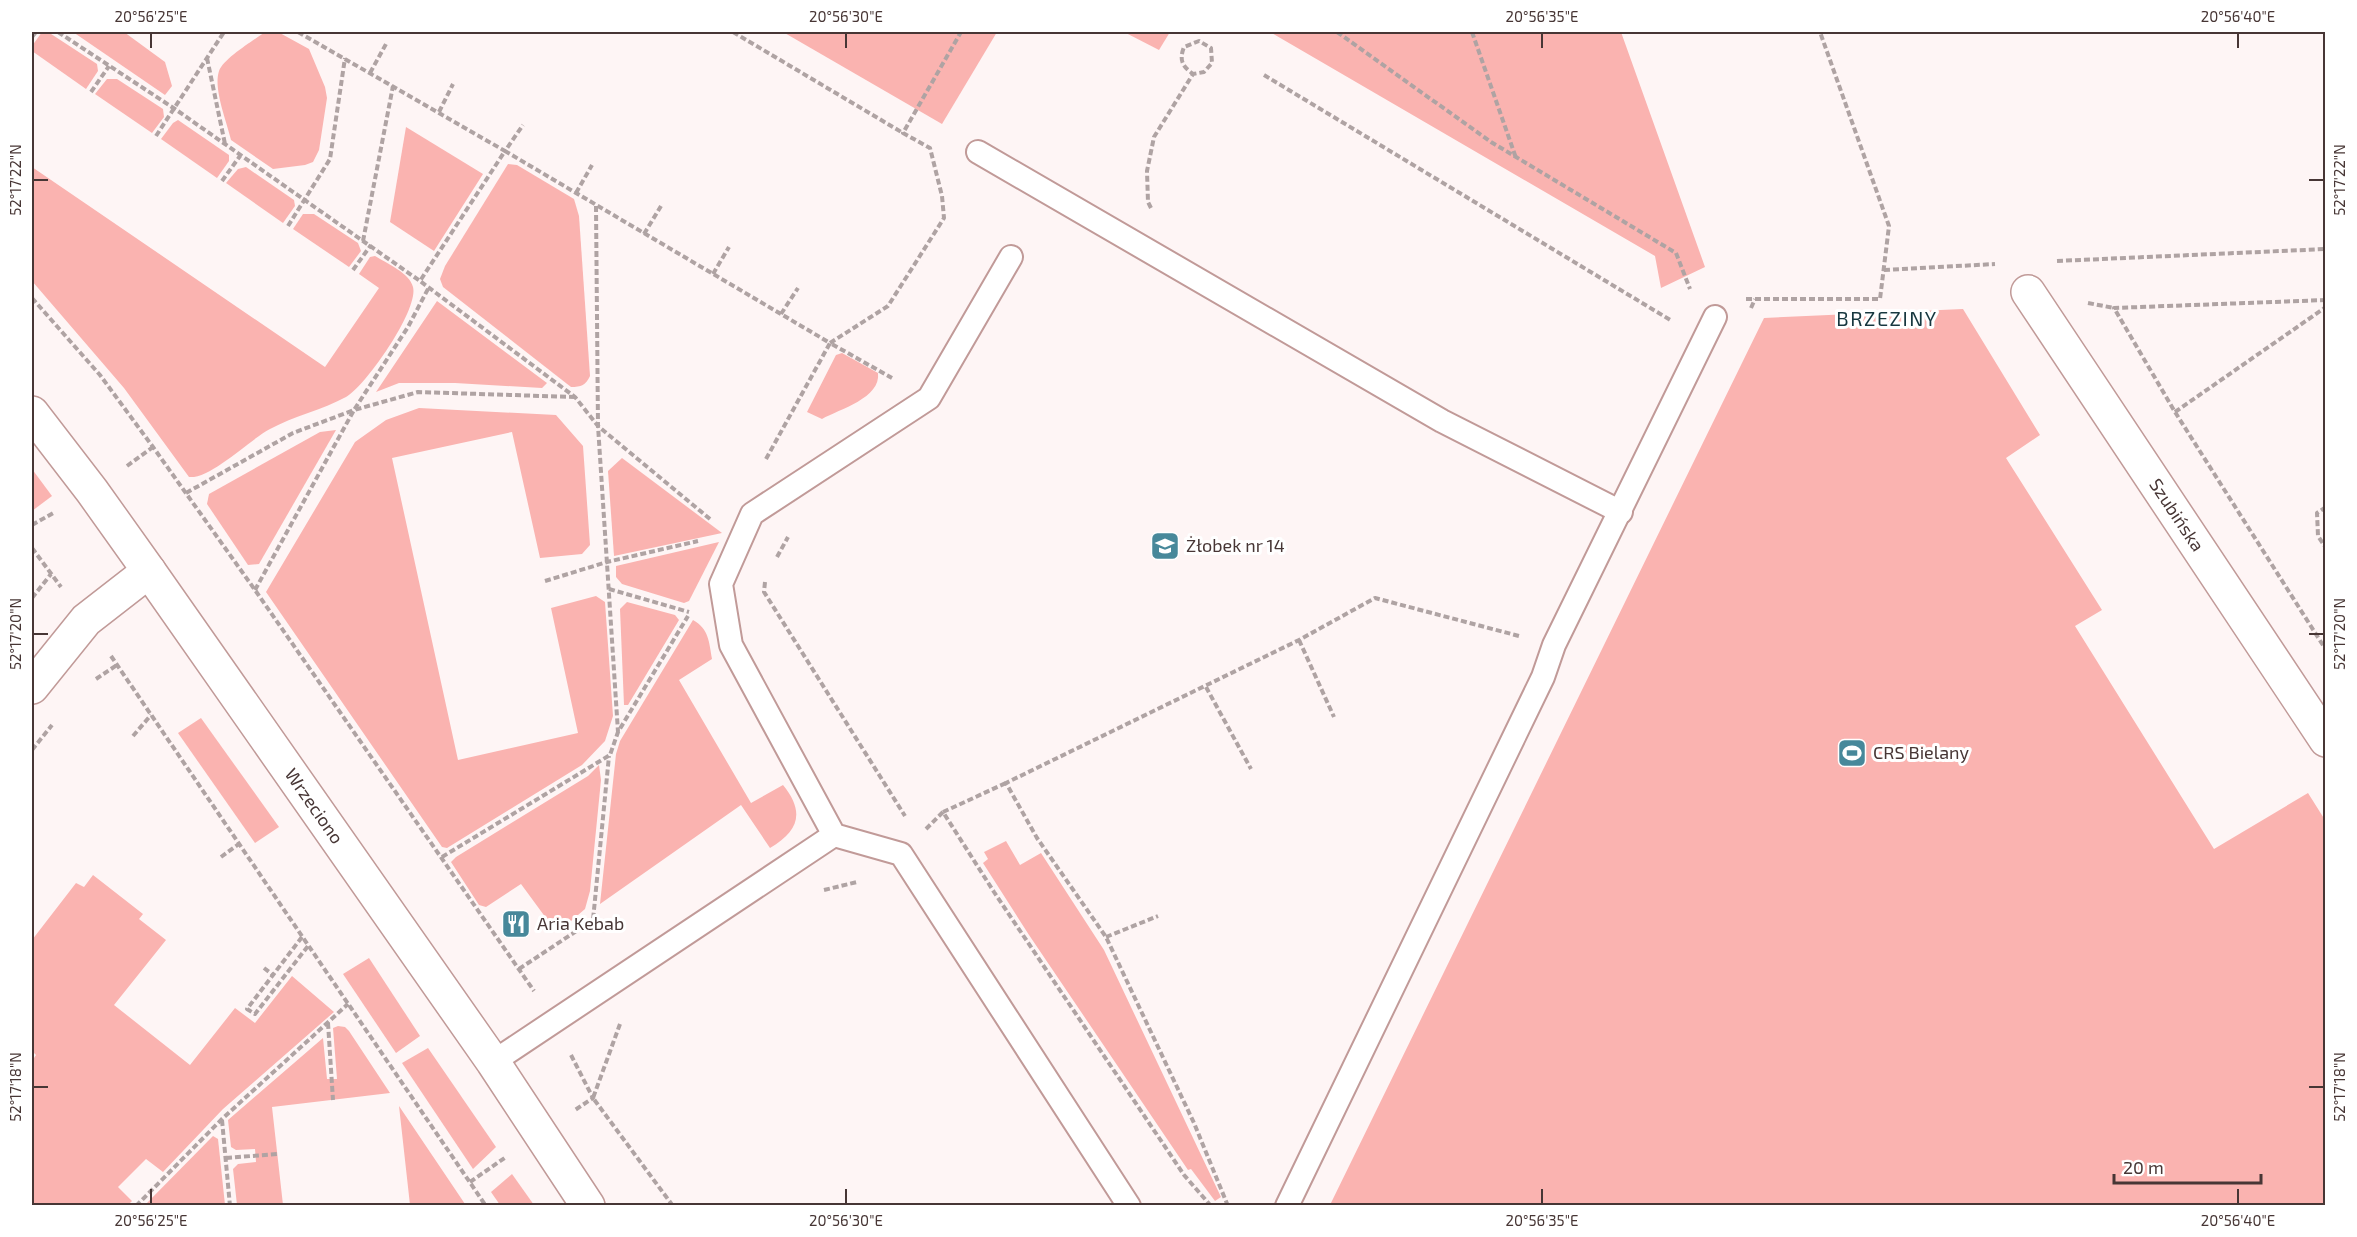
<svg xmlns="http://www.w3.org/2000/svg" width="2357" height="1237" font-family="'Exo 2',sans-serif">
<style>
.green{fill:#fab3b0}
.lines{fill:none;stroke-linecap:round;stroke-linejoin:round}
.lane-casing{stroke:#c19a98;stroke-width:26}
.street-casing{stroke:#c19a98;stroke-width:36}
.path{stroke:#afa3a3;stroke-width:4;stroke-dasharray:6 3;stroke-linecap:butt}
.lane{stroke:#fff;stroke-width:22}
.street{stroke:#fff;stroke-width:33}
.ticks{fill:none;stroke:#473635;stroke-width:2}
.labels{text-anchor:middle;stroke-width:6;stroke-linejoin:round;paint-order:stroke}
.street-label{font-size:18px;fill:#473635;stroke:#fff}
.poi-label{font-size:18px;fill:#473635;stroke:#fff;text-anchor:start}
.neighbourhood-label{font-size:20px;letter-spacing:1.5px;fill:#17373f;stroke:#fff}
.neatline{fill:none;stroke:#473635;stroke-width:2}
.ticks-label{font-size:15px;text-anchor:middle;fill:#473635}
</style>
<rect width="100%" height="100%" fill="#fef5f5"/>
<g class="green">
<path d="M 42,32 L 48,32 L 97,64 L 98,71 L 86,89 L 32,51 L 32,46 Z"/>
<path d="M 73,32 L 124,32 L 165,62 L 172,86 L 165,95 Z"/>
<path d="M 265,32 L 278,32 L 309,49 L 325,87 L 327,98 L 319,150 L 313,162 L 305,165 L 273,169 L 231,140 C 227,122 213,89 219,71 C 224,58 253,41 265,32 Z"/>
<path d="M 783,32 L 997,32 L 942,124 Z"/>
<path d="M 1124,32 L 1170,32 L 1159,50 Z"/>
<path d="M 1270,32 L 1621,32 L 1705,267 L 1661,288 L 1655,256 Z"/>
<path d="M 107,79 L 117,79 L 163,109 L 164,117 L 152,133 L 95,94 Z"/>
<path d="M 178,120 L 229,155 L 229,161 L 217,178 L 161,139 L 173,123 Z"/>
<path d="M 406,127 L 483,174 L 434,251 L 390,222 Z"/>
<path d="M 508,164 L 517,165 L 574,199 L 579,216 L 590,376 C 586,385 581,387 571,387 L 443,287 L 440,279 L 445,266 Z"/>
<path d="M 32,167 L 325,367 L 379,288 L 359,274 L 370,257 L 375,256 C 386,263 410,273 413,287 C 419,310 365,387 346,397 C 322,410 294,416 270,429 C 249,440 211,479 189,477 L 124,388 L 32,281 Z"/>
<path d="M 246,167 L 294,200 L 295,206 L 283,223 L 226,183 L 238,169 Z"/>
<path d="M 303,214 L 314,214 L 358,243 L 361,251 L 349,267 L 293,229 Z"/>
<path d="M 437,301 L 547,383 L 542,388 L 455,383 L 399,383 L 376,392 Z"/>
<path d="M 1963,309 L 2040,435 L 2006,458 L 2102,610 L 2075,626 L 2214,849 L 2308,793 L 2325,820 L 2325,1205 L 1330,1205 L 1764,318 Z"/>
<path d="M 842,353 L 878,373 C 881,398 840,409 822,419 L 807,412 L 836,355 Z"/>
<path d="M 419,408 L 556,415 L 583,446 L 590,545 L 582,554 L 540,558 L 512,432 L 392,458 L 458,760 L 578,733 L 551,608 L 596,596 L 605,602 L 613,716 L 605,741 L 582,765 L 447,848 L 442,847 L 266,592 L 355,442 L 386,420 Z"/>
<path d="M 336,430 L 259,564 L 248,565 L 207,504 L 209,494 L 320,432 Z"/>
<path d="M 622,458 L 722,533 L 614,556 L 608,471 Z"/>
<path d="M 32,469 L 52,496 L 32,511 Z"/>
<path d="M 719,542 L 689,601 L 684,603 L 622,584 L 616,577 L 616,566 Z"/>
<path d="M 627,602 L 675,615 L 679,620 L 628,705 L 624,705 L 620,609 Z"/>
<path d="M 693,620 C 709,629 709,642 712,659 L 679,680 L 751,803 L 783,785 C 805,812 799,831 770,848 L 741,805 L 600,904 L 616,754 L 620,741 Z"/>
<path d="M 201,718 L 279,827 L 255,843 L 178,733 Z"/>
<path d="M 599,765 L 601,780 L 590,891 L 585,909 L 557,933 L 521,884 L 486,907 L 479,905 L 451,862 L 456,857 L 588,776 Z"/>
<path d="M 1006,841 L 1020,865 L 1041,853 L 1104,950 L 1221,1197 L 1215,1201 L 1191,1169 L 1188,1170 L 1029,935 L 983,863 L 988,859 L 984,852 Z"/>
<path d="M 93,875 L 143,914 L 139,919 L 166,940 L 114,1005 L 190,1065 L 235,1008 L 255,1023 L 292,976 L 334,1012 L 223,1109 L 163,1172 L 146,1159 L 118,1187 L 132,1201 L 128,1205 L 32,1205 L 32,1061 L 36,1055 L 32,1051 L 32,940 L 76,883 L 84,887 Z"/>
<path d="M 369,958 L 420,1036 L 396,1053 L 343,974 Z"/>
<path d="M 338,1026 L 345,1027 L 349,1031 L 390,1093 L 272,1107 L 283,1205 L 237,1205 L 233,1169 L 238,1164 L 256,1162 L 255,1149 L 236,1150 L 231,1147 L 228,1120 L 323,1038 L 327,1079 L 337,1079 L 333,1028 Z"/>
<path d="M 428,1048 L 496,1147 L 473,1169 L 402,1063 Z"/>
<path d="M 399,1106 L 465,1204 L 466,1205 L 410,1205 Z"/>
<path d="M 213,1136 L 218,1139 L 225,1205 L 145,1205 Z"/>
<path d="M 512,1174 L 534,1205 L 500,1205 L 491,1192 Z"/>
</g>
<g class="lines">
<g class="lane-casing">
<g id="lane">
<path d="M 978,152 L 1442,421 L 1621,512"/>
<path d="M 1011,257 L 929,398 L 752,514 L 721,584 L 731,645 L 834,835 L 901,854 L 1129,1206"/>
<path d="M 493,1062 L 834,835"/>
<path d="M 1287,1206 L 1543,677 L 1554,645 L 1715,317"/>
</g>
</g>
<g class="street-casing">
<g id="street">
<path id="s1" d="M 2028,292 L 2326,740"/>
<path id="s2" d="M 32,413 L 92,491 L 149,571 L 493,1062 L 588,1206"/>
<path d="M 32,687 L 86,620 L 149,571"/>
</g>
</g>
<g class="path">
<path d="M 58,32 L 175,109 L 420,281"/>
<path d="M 298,32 L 505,151 L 523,125"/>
<path d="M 733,32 L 903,133"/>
<path d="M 1337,32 L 1491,142 L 1676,253 L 1690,289"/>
<path d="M 1472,32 L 1516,158"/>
<path d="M 32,37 L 36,32"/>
<path d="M 207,58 L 225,144"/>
<path d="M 370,73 L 386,44"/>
<path d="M 1264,75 L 1672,321"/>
<path d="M 91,92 L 109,66"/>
<path d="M 439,112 L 453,84"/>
<path d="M 156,136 L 224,32"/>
<path d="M 222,181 L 240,156"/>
<path d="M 576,193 L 592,165"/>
<path d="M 596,206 L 598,426 L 618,732"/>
<path d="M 1151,208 L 1148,202 L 1147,171 L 1154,137 L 1193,74 L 1204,72 L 1212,63 L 1211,48 L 1199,41 L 1184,47 C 1179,60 1182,66 1193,74"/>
<path d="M 288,226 L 330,159 L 345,58"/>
<path d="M 644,234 L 661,206"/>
<path d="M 363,241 L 393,86"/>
<path d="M 2057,261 L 2326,249"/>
<path d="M 353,270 L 371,245"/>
<path d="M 1884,270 L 1995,264"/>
<path d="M 713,274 L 729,247"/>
<path d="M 32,298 L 100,375 L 153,447 L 255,590 L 534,991"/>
<path d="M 1746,299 L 1880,299 L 1889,226 L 1820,32"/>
<path d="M 2326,300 L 2114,308 L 2175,412 L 2326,650"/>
<path d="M 2088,303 L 2114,308"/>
<path d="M 1751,308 L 1755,299"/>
<path d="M 781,314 L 798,288"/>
<path d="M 2175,412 L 2326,307"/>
<path d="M 766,459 L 830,343 L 892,378"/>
<path d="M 127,466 L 153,447"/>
<path d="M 186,493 L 293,433 L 354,410 L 408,327 L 429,287"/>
<path d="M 2326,507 L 2317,513 L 2318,536 L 2326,548"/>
<path d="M 710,519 L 598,426 L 575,397 L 420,281 L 505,151 L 830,343 L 888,306 L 944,218 L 942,196 L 930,148 L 903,133 L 961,32"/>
<path d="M 32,525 L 55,512"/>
<path d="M 32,548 L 61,587"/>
<path d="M 777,557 L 788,537"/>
<path d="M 545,581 L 607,562 L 698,541"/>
<path d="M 765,582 L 764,592 L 905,816"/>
<path d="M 609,589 L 689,612"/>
<path d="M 255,590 L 354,410 L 418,392 L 574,397"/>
<path d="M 32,598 L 51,574"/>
<path d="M 1299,640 L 1334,717"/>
<path d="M 111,656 L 486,1206"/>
<path d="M 96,679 L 117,665"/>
<path d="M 1206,687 L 1251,769"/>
<path d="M 133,736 L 151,715"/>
<path d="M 32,750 L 52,725"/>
<path d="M 943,812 L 1006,783"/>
<path d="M 926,829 L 943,812 L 994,892 L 1184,1175 L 1211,1206"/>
<path d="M 221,857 L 239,844"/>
<path d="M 442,857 L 610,755 L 618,732 L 688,616"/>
<path d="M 824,890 L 857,882"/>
<path d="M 302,937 L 247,1009 L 255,1014 L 308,946"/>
<path d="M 1106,937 L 1158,916"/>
<path d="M 264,968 L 273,975"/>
<path d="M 519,969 L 593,920 L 609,756"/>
<path d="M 328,1023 L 333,1100"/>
<path d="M 620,1024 L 593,1098 L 673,1206"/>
<path d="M 571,1055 L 593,1098 L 575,1110"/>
<path d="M 222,1120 L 230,1206"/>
<path d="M 226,1158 L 277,1154"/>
<path d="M 470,1182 L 506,1157"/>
<path d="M 136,1206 L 222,1119 L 348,1004"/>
<path d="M 1228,1206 L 1194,1123 L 1106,937 L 1037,838 L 1006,783 L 1299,640 L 1375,598 L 1519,636"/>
</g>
<use href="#lane" class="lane"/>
<use href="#street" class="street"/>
</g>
<path class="ticks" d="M 151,33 L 151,48M 846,33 L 846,48M 1542,33 L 1542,48M 2238,33 L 2238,48M 33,180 L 48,180M 2309,180 L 2324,180M 33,634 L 48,634M 2309,634 L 2324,634M 33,1087 L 48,1087M 2309,1087 L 2324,1087M 151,1189 L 151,1204M 846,1189 L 846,1204M 1542,1189 L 1542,1204M 2238,1189 L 2238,1204"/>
<defs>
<g id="school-square" transform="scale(1.5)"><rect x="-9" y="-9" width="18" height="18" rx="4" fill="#47889a" stroke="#fff"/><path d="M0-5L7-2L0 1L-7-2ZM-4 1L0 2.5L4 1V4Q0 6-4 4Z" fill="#fff"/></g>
<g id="stadium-square" transform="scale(1.5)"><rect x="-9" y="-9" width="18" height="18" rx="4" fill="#47889a" stroke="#fff"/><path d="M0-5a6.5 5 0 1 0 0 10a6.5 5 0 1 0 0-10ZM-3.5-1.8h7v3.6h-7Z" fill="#fff"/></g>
<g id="restaurant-square" transform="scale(1.5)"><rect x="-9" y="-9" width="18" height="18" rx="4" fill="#47889a" stroke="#fff"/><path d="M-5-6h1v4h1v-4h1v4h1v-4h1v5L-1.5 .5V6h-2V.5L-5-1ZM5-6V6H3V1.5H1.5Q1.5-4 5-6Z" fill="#fff"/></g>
</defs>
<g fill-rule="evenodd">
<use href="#school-square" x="1165" y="546"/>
<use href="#stadium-square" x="1852" y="753"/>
<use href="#restaurant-square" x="516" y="924"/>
</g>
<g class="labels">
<g class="street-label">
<text dy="6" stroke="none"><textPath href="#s1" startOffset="268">Szubińska</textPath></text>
<text dy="6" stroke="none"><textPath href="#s2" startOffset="484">Wrzeciono</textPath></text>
</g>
<g class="poi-label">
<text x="1186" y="552">Żłobek nr 14</text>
<text x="1873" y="759">CRS Bielany</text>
<text x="537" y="930">Aria Kebab</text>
</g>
<g class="neighbourhood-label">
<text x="1887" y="326">BRZEZINY</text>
</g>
</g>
<rect width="2357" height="1237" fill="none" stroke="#ffffff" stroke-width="66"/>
<path d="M2114 1174v9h147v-9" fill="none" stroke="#473635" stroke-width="3"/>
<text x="2123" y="1174" font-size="18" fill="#473635" stroke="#ffffff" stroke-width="4.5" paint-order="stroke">20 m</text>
<rect x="33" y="33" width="2291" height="1171" class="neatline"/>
<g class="ticks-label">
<text x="151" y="22">20°56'25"E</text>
<text x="846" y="22">20°56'30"E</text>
<text x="1542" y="22">20°56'35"E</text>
<text x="2238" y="22">20°56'40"E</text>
<text transform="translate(16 180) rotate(-90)" y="5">52°17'22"N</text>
<text transform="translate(2340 180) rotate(-90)" y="5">52°17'22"N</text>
<text transform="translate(16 634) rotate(-90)" y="5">52°17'20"N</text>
<text transform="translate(2340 634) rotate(-90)" y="5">52°17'20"N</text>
<text transform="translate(16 1087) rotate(-90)" y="5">52°17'18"N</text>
<text transform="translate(2340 1087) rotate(-90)" y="5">52°17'18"N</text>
<text x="151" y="1226">20°56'25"E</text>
<text x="846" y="1226">20°56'30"E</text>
<text x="1542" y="1226">20°56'35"E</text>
<text x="2238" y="1226">20°56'40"E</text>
</g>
</svg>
